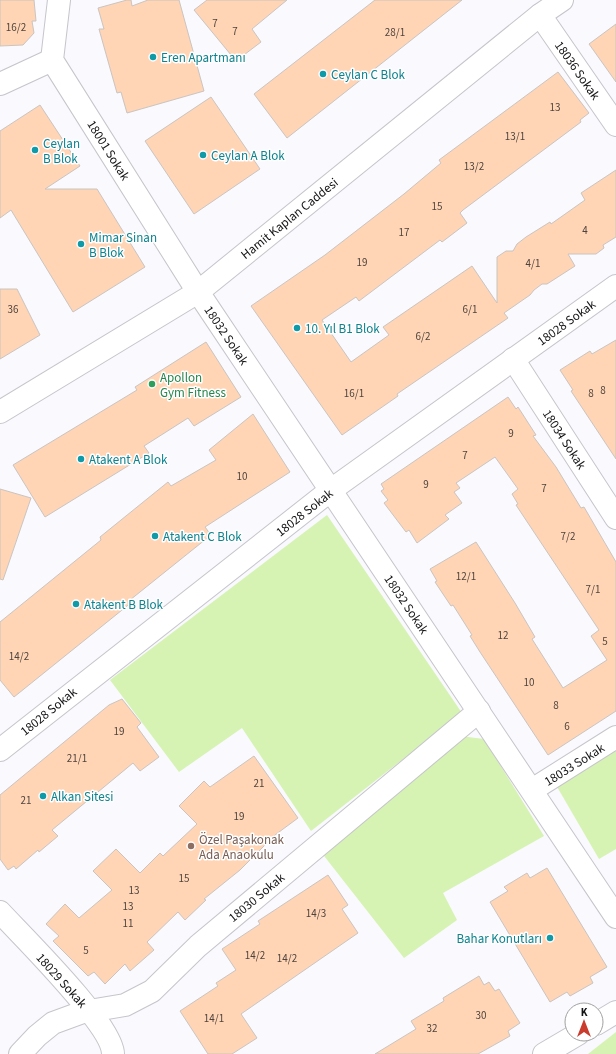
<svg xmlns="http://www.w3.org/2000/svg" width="616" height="1054" font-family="'Source Sans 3',sans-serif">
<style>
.green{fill:#d6f3b3}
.building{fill:#ffd5b5;stroke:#cac4c0}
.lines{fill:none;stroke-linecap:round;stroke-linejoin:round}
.minor-casing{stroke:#c5c5cb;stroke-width:24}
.major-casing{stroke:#c5c5cb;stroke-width:24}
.minor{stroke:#fff;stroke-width:22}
.major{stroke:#fff;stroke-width:22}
.culture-dot{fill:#0f9aa8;stroke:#fff;stroke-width:1.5}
.leisure-dot{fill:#2e9e5b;stroke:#fff;stroke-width:1.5}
.education-dot{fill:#8d6e63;stroke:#fff;stroke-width:1.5}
.labels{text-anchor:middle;stroke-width:3;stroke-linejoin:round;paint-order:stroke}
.number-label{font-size:11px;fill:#4e443d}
.culture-label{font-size:13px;fill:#0d838f;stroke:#fff;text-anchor:start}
.street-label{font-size:13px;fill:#131315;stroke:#fff}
.leisure-label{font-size:13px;fill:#27864d;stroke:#fff;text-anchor:start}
.education-label{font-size:13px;fill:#785e54;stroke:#fff;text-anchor:start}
</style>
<rect width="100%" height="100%" fill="#f9f9fe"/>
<g class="green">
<path d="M 327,515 L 462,713 L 311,831 L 242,728 L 179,772 L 110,680 Z"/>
<path d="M 460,736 L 484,739 L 544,836 L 443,893 L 457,920 L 404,958 L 321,852 Z"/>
<path d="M 616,751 L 616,849 L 599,859 L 556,785 Z"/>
<path d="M 616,1032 L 616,1054 L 588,1054 Z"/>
</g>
<g class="building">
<path d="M 0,0 L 34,0 L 36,21 L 32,21 L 34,33 L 23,45 L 0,46 Z"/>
<path d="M 127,0 L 131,0 L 132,6 L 148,0 L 179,0 L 204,91 L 127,113 L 121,92 L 117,93 L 106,54 L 99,29 L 104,29 L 98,8 Z"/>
<path d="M 207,0 L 287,0 L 252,29 L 261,42 L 236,61 L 194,10 Z"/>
<path d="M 375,0 L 462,0 L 287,138 L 254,94 Z"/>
<path d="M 616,24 L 616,82 L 589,44 Z"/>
<path d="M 558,72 L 589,113 L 580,120 L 581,122 L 463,210 L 460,213 L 467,223 L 442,242 L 440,240 L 359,301 L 356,297 L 322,320 L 351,362 L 389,335 L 383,327 L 472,266 L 497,303 L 497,257 L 506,251 L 513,251 L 517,244 L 526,237 L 550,222 L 551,224 L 585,200 L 581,193 L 616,170 L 616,237 L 603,245 L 604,248 L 596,254 L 568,254 L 575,266 L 547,284 L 542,284 L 534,290 L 530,295 L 504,313 L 508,318 L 397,394 L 398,396 L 342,435 L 251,306 L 325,255 L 404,194 L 441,163 L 439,160 Z"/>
<path d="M 211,97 L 260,169 L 194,214 L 145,141 Z"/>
<path d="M 40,105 L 80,166 L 45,189 L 97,189 L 145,267 L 73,312 L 11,210 L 0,218 L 0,131 Z"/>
<path d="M 0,289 L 17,289 L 40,335 L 0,359 Z"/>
<path d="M 616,340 L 616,459 L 571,391 L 573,390 L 560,370 L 590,351 L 592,354 Z"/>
<path d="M 206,342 L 241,397 L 194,426 L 188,418 L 144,446 L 149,453 L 45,517 L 13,465 L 137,390 L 135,387 Z"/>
<path d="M 508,397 L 516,409 L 518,407 L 536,435 L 533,436 L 556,467 L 581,508 L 584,507 L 616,562 L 616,711 L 548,755 L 480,652 L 470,636 L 472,635 L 453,605 L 451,606 L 435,582 L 437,581 L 430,569 L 476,542 L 515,603 L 535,637 L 532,639 L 563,688 L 607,660 L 591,636 L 599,630 L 516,505 L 518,504 L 512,494 L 518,489 L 495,457 L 456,483 L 460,488 L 454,492 L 462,503 L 445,515 L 449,519 L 417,543 L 409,530 L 406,532 L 384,503 L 388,500 L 381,491 L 384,489 L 381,484 Z"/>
<path d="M 253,414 L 290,472 L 205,527 L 211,535 L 130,600 L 132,602 L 14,697 L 0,680 L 0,622 L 101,540 L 100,537 L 168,482 L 171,486 L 216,460 L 209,450 Z"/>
<path d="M 0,489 L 31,498 L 3,580 L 0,579 Z"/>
<path d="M 122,699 L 141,723 L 137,727 L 159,757 L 140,771 L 133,763 L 52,830 L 58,836 L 39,852 L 38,850 L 16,869 L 14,866 L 8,870 L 0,859 L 0,795 L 109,705 Z"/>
<path d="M 254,756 L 298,818 L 275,835 L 240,870 L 204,899 L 206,900 L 185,920 L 178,912 L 147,942 L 154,950 L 130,971 L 125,964 L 105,984 L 94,972 L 88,976 L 53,941 L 59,936 L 46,924 L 65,904 L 79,918 L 112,890 L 93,871 L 116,849 L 140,873 L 160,853 L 163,856 L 197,824 L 179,806 L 204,781 L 210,787 Z"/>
<path d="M 547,868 L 607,967 L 590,977 L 593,983 L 570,996 L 567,992 L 550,1002 L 490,902 L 508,891 L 504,887 L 527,873 L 530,878 Z"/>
<path d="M 328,875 L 348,905 L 342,909 L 358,933 L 241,1014 L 257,1038 L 232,1054 L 208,1054 L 180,1011 L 218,986 L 216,983 L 236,970 L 222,949 L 260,924 L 258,921 Z"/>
<path d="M 479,976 L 484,985 L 489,982 L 495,991 L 499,989 L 520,1023 L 508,1031 L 510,1036 L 478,1054 L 375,1054 L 416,1029 L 411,1021 L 444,1001 L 443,998 Z"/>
</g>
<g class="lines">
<g class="minor-casing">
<g id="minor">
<path d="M 59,0 L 52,60 L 198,292 L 616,917"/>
<path d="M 540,15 L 616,125"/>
<path d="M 0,84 L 52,60"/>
<path d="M 513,359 L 616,518"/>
<path d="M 0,750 L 331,490 L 616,286"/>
<path d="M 532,790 L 616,737"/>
<path d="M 0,912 C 23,937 113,1025 113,1054"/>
<path d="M 596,1024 L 616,1012"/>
<path d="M 20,1054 L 37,1036 L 53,1023 L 83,1012 L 125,1005 L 152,991 L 198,946 L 479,711"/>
<path d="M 544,1054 L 578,1034"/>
</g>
</g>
<g class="major-casing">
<path id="major" d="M 0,412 L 198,292 L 540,15 L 562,0"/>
</g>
<use href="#minor" class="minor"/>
<use href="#major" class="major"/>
</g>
<g class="culture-dot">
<circle cx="153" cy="57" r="4"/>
<circle cx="323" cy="74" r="4"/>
<circle cx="35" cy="150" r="4"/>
<circle cx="203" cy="155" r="4"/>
<circle cx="81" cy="244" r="4"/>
<circle cx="297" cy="328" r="4"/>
<circle cx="81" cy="459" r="4"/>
<circle cx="155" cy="536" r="4"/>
<circle cx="76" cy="604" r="4"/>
<circle cx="43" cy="796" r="4"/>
<circle cx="550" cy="938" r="4"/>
</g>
<circle class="leisure-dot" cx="152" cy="384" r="4"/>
<circle class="education-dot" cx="191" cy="846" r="4"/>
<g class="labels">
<g class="number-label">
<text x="215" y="27">7</text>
<text x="16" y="31">16/2</text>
<text x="235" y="35">7</text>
<text x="395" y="36">28/1</text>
<text x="555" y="111">13</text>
<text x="515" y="140">13/1</text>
<text x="474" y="170">13/2</text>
<text x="437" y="210">15</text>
<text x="585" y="234">4</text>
<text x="404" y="236">17</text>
<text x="362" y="266">19</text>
<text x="533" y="267">4/1</text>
<text x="13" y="313">36</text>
<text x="470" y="313">6/1</text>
<text x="423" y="340">6/2</text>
<text x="603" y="394">8</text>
<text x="354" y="397">16/1</text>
<text x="591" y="397">8</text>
<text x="511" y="437">9</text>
<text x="465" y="459">7</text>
<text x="242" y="480">10</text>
<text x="426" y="488">9</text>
<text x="544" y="492">7</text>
<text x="568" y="540">7/2</text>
<text x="466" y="580">12/1</text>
<text x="593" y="593">7/1</text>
<text x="503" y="639">12</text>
<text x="605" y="645">5</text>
<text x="19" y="660">14/2</text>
<text x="529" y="686">10</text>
<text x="556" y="709">8</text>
<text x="567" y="730">6</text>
<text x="119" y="735">19</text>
<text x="77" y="762">21/1</text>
<text x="259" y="787">21</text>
<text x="26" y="804">21</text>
<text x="239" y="820">19</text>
<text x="184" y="882">15</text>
<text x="134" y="894">13</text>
<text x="128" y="910">13</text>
<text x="316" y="917">14/3</text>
<text x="128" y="927">11</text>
<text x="86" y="954">5</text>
<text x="255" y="959">14/2</text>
<text x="287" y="962">14/2</text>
<text x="481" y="1019">30</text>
<text x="214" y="1022">14/1</text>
<text x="432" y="1032">32</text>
</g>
<g class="culture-label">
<text x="161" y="62">Eren Apartmanı</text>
<text x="331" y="79">Ceylan C Blok</text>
<text x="43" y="148">Ceylan<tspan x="43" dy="15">B Blok</tspan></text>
<text x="211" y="160">Ceylan A Blok</text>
<text x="89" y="242">Mimar Sinan<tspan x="89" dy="15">B Blok</tspan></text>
<text x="305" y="333">10. Yıl B1 Blok</text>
<text x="89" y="464">Atakent A Blok</text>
<text x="163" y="541">Atakent C Blok</text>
<text x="84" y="609">Atakent B Blok</text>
<text x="51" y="801">Alkan Sitesi</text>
<text x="542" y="943" text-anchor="end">Bahar Konutları</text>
</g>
<g class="street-label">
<text transform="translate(578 70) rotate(55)" y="5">18036 Sokak</text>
<text transform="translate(109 150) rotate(58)" y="5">18001 Sokak</text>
<text transform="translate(289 218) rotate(-39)" y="5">Hamit Kaplan Caddesi</text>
<text transform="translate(566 322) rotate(-36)" y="5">18028 Sokak</text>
<text transform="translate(227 335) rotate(56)" y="5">18032 Sokak</text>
<text transform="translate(565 439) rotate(57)" y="5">18034 Sokak</text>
<text transform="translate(304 512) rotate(-38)" y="5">18028 Sokak</text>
<text transform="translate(407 604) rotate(56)" y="5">18032 Sokak</text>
<text transform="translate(48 711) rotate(-39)" y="5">18028 Sokak</text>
<text transform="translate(574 764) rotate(-32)" y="5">18033 Sokak</text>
<text transform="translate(256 897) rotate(-40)" y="5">18030 Sokak</text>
<text transform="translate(62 980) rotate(48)" y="5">18029 Sokak</text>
</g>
<g class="leisure-label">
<text x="160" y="382">Apollon<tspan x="160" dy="15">Gym Fitness</tspan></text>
</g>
<g class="education-label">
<text x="199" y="844">Özel Paşakonak<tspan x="199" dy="15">Ada Anaokulu</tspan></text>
</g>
</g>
<g transform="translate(584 1022)"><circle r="19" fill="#ffffff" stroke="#a1a1a1"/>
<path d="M0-3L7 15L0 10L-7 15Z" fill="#c93c2e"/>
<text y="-6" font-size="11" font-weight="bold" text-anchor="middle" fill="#131315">K</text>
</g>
</svg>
